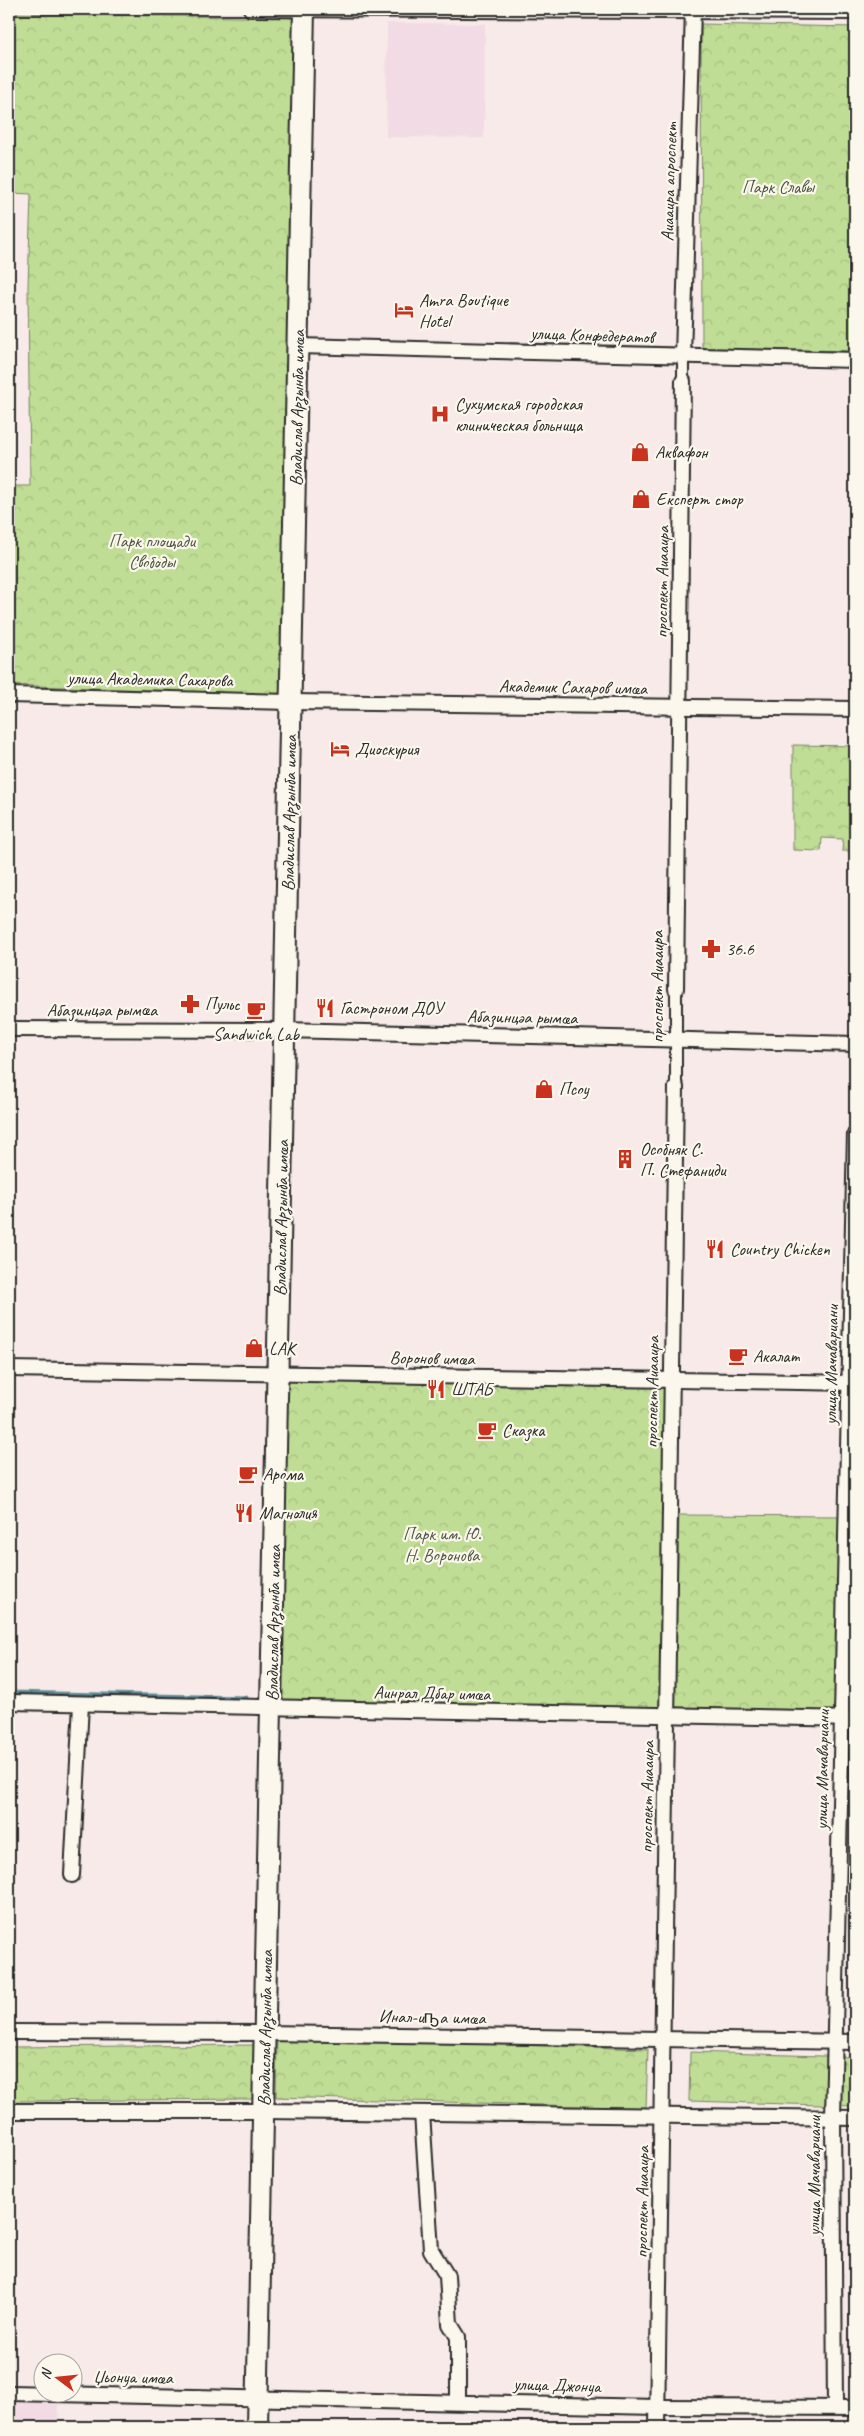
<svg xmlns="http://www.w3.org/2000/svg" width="864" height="2436" font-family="Caveat,sans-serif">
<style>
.built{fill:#f2dbe4}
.forest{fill:url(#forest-crowns);stroke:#768460}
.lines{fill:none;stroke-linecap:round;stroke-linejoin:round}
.stream{stroke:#5f8c98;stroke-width:5}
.pedestrian-casing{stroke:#2b2b2b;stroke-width:14}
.minor-casing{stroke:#2b2b2b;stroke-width:18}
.secondary-casing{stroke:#2b2b2b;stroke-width:24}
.pedestrian{stroke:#fbf7ec;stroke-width:10}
.minor{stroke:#fbf7ec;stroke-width:14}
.secondary{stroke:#fbf7ec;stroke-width:20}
.labels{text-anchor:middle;stroke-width:4.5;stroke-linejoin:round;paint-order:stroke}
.street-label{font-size:18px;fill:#2b2b2b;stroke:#fbf7ec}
.park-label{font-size:18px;fill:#505846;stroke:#fbf7ec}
.poi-label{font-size:18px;fill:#2b2b2b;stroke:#fbf7ec;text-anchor:start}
</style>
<defs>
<pattern id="forest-crowns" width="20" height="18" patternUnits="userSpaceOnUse" patternTransform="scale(1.25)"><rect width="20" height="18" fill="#c0dd95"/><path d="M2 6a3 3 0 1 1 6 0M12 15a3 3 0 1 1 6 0" fill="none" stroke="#a5be81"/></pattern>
</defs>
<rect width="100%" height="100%" fill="#f7eae8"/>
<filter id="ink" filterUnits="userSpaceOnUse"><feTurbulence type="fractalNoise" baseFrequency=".02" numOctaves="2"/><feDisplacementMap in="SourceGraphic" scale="10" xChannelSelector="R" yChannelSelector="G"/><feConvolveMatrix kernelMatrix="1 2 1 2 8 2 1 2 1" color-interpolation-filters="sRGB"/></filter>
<g filter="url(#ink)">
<g class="built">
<path d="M 387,23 L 485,24 L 484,138 L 386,137 Z"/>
<path d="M 9,2393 L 59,2394 L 58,2427 L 9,2427 Z"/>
</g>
<g class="forest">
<path d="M 9,13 L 298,18 L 288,695 L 9,685 L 9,486 L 30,486 L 28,287 L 31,194 L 9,193 Z"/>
<path d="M 701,24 L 855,27 L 855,351 L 702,348 Z"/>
<path d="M 793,745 L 855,746 L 855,851 L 842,851 L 843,839 L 822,838 L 821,851 L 793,850 Z"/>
<path d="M 278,1374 L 671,1381 L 667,1716 L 271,1709 Z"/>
<path d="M 679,1515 L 842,1516 L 837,1711 L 674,1707 Z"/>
<path d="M 277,2038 L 648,2049 L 646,2108 L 276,2097 Z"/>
<path d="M 257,2045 L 256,2099 L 9,2101 L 9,2047 Z"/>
<path d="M 690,2052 L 855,2057 L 855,2106 L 689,2101 Z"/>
</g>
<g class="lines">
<path class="stream" d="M 9,1693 L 246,1698"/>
<g class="pedestrian-casing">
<g id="pedestrian">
<path d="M 683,381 L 683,357"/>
<path d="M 676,989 L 676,1087"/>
</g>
</g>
<g class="minor-casing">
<g id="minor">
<path d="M 251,9 L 855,12"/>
<path d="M 298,346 L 855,360"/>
<path d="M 683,357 L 693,9"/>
<path d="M 9,695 L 291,702 L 855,709"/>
<path d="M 676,989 L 683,381"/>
<path d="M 9,1029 L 284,1030 L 855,1044"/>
<path d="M 9,1369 L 855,1383"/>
<path d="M 9,1702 L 855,1719"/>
<path d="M 72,1875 L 81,1704"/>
<path d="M 9,2032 L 265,2033 L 855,2042"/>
<path d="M 9,2111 L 263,2111 L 855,2118"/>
<path d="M 422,2113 L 431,2250 L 447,2276 L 450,2324 L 458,2337 L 458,2401"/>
<path d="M 9,2393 L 658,2407 L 855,2408"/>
<path d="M 835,2407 L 833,2118 L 855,1134"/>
<path d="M 657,2427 L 676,1087"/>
</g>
</g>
<g class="secondary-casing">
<path id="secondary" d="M 257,2427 L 304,9"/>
</g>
<use href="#pedestrian" class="pedestrian"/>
<use href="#minor" class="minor"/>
<use href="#secondary" class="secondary"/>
</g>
</g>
<defs>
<g id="hotel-bare" transform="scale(1.5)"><path d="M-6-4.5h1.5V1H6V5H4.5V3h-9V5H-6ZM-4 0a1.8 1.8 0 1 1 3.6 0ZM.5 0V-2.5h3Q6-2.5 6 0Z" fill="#c8321e" stroke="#fbf7ec" stroke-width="2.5" paint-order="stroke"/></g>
<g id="hospital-bare" transform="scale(1.5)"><path d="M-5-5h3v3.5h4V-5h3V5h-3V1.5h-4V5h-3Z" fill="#c8321e" stroke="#fbf7ec" stroke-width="2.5" paint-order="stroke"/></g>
<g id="shop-bare" transform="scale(1.5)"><path d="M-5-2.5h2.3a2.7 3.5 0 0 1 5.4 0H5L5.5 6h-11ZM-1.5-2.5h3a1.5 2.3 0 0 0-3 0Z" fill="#c8321e" stroke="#fbf7ec" stroke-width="2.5" paint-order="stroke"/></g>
<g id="pharmacy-bare" transform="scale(1.5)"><path d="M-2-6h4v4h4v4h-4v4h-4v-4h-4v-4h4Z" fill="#c8321e" stroke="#fbf7ec" stroke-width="2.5" paint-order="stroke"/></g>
<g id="restaurant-bare" transform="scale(1.5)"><path d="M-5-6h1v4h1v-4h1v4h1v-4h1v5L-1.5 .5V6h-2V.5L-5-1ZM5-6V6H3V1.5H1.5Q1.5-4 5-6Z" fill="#c8321e" stroke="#fbf7ec" stroke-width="2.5" paint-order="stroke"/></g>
<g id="cafe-bare" transform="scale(1.5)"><path d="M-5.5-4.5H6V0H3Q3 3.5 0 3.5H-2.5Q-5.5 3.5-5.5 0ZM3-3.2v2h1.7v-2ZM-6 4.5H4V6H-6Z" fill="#c8321e" stroke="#fbf7ec" stroke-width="2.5" paint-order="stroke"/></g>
<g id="building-bare" transform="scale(1.5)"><path d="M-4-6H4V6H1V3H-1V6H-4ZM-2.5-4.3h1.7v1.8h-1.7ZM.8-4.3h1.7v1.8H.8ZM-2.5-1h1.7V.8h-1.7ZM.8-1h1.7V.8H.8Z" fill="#c8321e" stroke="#fbf7ec" stroke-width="2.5" paint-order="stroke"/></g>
</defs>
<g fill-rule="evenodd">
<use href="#hotel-bare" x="404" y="310"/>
<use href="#hospital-bare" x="440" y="414"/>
<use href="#shop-bare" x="640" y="452"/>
<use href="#shop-bare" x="641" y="499"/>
<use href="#hotel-bare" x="340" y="749"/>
<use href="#pharmacy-bare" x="711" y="949"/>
<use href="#pharmacy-bare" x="190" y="1004"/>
<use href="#restaurant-bare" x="325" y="1008"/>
<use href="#cafe-bare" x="256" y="1010"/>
<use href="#shop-bare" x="544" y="1089"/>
<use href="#building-bare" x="625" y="1159"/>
<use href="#restaurant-bare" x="715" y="1249"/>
<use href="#shop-bare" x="254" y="1348"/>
<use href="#cafe-bare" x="738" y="1356"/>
<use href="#restaurant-bare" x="436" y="1389"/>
<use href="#cafe-bare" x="487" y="1430"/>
<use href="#cafe-bare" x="248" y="1474"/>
<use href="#restaurant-bare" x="244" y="1513"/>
</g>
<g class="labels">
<g class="street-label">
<text transform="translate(669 182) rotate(-88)" y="6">Аиааира апроспект</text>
<text transform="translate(592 335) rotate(2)" y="6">улица Конфедератов</text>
<text transform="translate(297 408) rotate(-89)" y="6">Владислав Арӡынба имҩа</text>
<text transform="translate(662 582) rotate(-89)" y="6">проспект Аиааира</text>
<text transform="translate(150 679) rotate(1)" y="6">улица Академика Сахарова</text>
<text transform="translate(573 687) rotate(1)" y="6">Академик Сахаров имҩа</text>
<text transform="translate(289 813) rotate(-89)" y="6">Владислав Арӡынба имҩа</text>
<text transform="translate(657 987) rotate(-90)" y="6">проспект Аиааира</text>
<text x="102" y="1016">Абазинцәа рымҩа</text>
<text transform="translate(522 1017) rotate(1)" y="6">Абазинцәа рымҩа</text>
<text transform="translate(281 1218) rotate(-89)" y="6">Владислав Арӡынба имҩа</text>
<text transform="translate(432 1358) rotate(1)" y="6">Воронов имҩа</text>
<text transform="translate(831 1365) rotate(-89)" y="6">улица Мачавариани</text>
<text transform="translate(652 1392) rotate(-89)" y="6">проспект Аиааира</text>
<text transform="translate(273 1623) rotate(-89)" y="6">Владислав Арӡынба имҩа</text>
<text transform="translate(432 1693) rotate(1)" y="6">Аинрал Дбар имҩа</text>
<text transform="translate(822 1770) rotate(-89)" y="6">улица Мачавариани</text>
<text transform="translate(647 1797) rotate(-89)" y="6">проспект Аиааира</text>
<text transform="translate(432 2017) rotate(1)" y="6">Инал-иҧа имҩа</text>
<text transform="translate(265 2028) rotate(-89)" y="6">Владислав Арӡынба имҩа</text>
<text transform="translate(814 2176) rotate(-90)" y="6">улица Мачавариани</text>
<text transform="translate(642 2202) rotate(-89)" y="6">проспект Аиааира</text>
<text transform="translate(133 2377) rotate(1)" y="6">Џьонуа имҩа</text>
<text transform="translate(557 2385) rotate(2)" y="6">улица Джонуа</text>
</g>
<g class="park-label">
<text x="778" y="193">Парк Славы</text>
<text x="152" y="547">Парк площади<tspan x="152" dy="21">Свободы</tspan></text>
<text x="442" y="1540">Парк им. Ю.<tspan x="442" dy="21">Н. Воронова</tspan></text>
</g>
<g class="poi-label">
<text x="419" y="306">Amra Boutique<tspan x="419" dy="21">Hotel</tspan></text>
<text x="455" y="410">Сухумская городская<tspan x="455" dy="21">клиническая больница</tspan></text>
<text x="655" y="458">Аквафон</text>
<text x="656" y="505">Експерт стор</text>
<text x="355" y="755">Диоскурия</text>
<text x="726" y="955">36.6</text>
<text x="205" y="1010">Пульс</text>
<text x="340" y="1014">Гастроном ДОУ</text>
<text x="256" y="1040" text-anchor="middle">Sandwich Lab</text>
<text x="559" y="1095">Псоу</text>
<text x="640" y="1155">Особняк С.<tspan x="640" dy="21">П. Стефаниди</tspan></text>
<text x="730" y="1255">Country Chicken</text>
<text x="269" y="1354">LAK</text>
<text x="753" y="1362">Акалат</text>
<text x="451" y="1395">ШТАБ</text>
<text x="502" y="1436">Сказка</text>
<text x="263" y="1480">Арома</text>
<text x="259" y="1519">Магнолия</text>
</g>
</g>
<rect width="864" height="2436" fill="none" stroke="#fbf7ec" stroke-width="30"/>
<rect x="15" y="15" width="834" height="2406" fill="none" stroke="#2b2b2b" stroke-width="2" filter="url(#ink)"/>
<g transform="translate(58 2378) rotate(286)"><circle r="24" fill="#fbf7ec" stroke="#a8a59f"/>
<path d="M0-4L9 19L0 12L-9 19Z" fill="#c8321e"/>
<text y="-8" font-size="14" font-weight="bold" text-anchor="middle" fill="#2b2b2b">N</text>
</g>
</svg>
